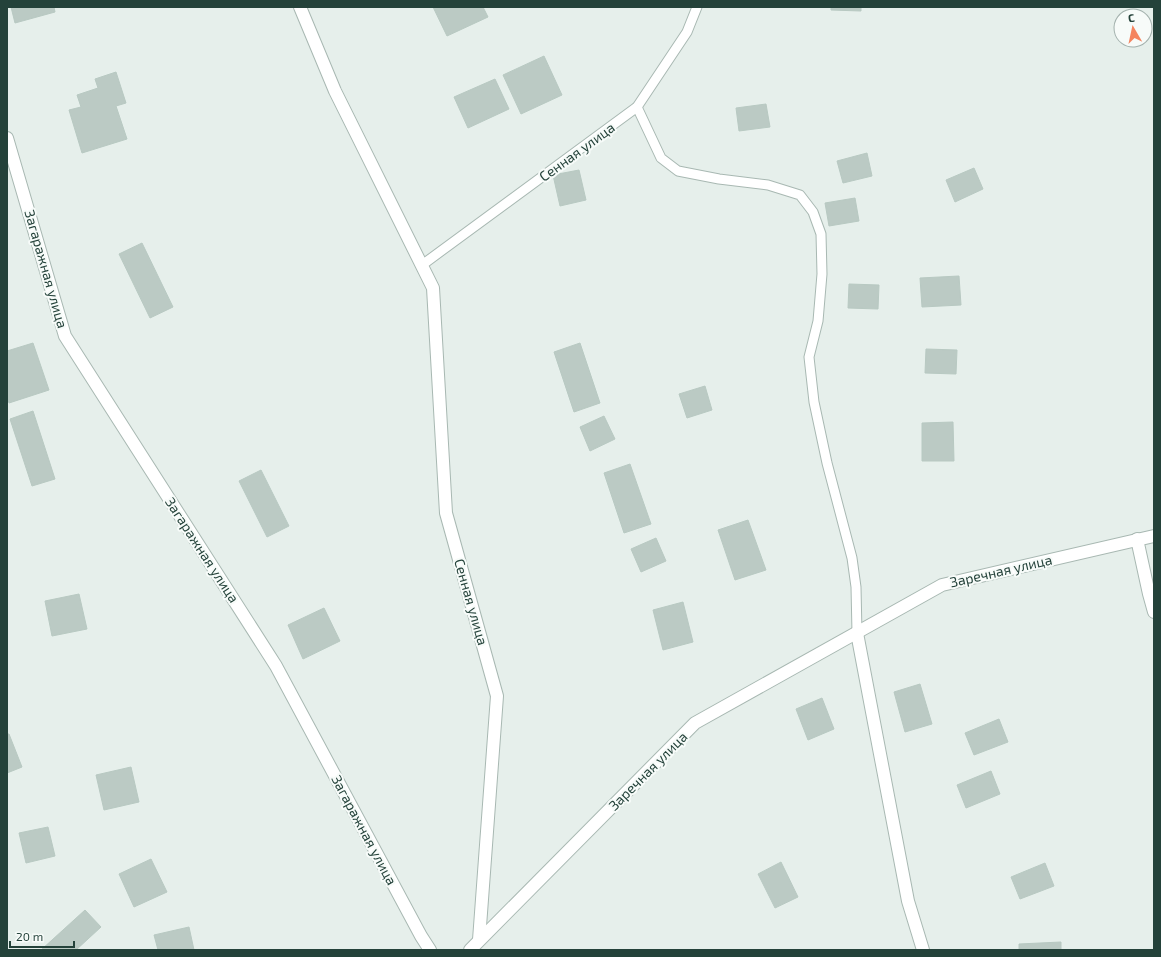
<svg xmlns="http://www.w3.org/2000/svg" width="1161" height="957" font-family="'Exo 2',sans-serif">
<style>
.building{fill:#bbcac4;stroke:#b8c9c2}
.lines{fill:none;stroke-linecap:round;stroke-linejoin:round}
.lane-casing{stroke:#a8b8b2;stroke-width:11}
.street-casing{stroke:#a8b8b2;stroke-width:14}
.lane{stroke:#fff;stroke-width:9}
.street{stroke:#fff;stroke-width:12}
.labels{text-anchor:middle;stroke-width:4;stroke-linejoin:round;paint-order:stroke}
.street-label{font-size:14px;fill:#24423a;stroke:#f7fbf9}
</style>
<rect width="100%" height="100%" fill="#e6efeb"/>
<g class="building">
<path d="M 11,7 L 54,7 L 55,12 L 15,23 Z"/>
<path d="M 433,7 L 483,7 L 488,17 L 447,36 Z"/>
<path d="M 831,7 L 861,7 L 861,11 L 831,10 Z"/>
<path d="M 544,56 L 562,95 L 521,114 L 503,75 Z"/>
<path d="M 116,72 L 126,103 L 116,106 L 127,139 L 82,153 L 69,110 L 81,107 L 77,95 L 98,88 L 95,79 Z"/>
<path d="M 495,79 L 509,109 L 468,128 L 454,97 Z"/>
<path d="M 766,104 L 770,127 L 739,131 L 736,108 Z"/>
<path d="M 867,153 L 872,176 L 843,183 L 837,161 Z"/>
<path d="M 974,168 L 983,189 L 955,202 L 946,180 Z"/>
<path d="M 579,170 L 586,200 L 560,206 L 553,175 Z"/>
<path d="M 855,198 L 859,221 L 829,226 L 825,203 Z"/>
<path d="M 142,243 L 173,307 L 150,318 L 119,254 Z"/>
<path d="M 959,276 L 961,305 L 922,307 L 920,278 Z"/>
<path d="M 849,284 L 879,285 L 878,309 L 848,308 Z"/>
<path d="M 33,343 L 49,390 L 9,403 L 7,397 L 7,351 Z"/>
<path d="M 580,343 L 600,403 L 574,412 L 554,352 Z"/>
<path d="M 926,349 L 957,350 L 956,374 L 925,373 Z"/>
<path d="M 705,386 L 712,410 L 687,418 L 679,394 Z"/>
<path d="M 33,411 L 55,479 L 32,486 L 10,419 Z"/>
<path d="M 604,416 L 615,439 L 590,451 L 580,427 Z"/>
<path d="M 953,422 L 954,461 L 922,461 L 922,423 Z"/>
<path d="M 630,464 L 651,524 L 624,533 L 604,473 Z"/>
<path d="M 261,470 L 289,526 L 267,537 L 239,481 Z"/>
<path d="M 748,520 L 766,570 L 735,580 L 718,530 Z"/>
<path d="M 656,538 L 666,561 L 641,572 L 631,549 Z"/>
<path d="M 79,594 L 87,629 L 52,636 L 45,601 Z"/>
<path d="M 683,602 L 693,642 L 663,650 L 653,610 Z"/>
<path d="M 324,608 L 340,641 L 303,659 L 288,625 Z"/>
<path d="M 920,684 L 932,724 L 905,732 L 894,692 Z"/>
<path d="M 822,698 L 834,729 L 808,740 L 796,709 Z"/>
<path d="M 999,719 L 1008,742 L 974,755 L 965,733 Z"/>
<path d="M 7,734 L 9,734 L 22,767 L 7,773 Z"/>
<path d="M 131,767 L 139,802 L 104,810 L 96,775 Z"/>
<path d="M 991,771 L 1000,794 L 966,808 L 957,785 Z"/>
<path d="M 48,827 L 55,856 L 26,863 L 19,833 Z"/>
<path d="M 151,859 L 167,892 L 134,907 L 119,874 Z"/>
<path d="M 781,862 L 798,897 L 775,908 L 758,874 Z"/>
<path d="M 1045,863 L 1054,886 L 1020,899 L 1011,877 Z"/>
<path d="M 85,910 L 101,927 L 76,950 L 41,950 Z"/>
<path d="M 189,927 L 194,950 L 158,950 L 154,935 Z"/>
<path d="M 1061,942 L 1061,950 L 1019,950 L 1019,944 Z"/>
</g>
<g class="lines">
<g class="lane-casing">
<g id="lane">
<path d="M 637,107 L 661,158 L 678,171 L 719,179 L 768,185 L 800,195 L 813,212 L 821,234 L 822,274 L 818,321 L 809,357 L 814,402 L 827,463 L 852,558 L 856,587 L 857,633"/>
<path d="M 422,265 L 637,107 L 687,32 L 697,7"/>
</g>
</g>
<g class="street-casing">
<g id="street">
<path d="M 300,7 L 335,91 L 433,288 L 446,513 L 497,696 L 479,940"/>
<path d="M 7,138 L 65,336 L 276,666 L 421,936 L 430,950"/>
<path d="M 1137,539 L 1149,594 L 1154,612"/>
<path d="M 857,633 L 908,901 L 923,950"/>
<path d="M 470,950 L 695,723 L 942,585 L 1154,536"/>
</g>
</g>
<use href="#lane" class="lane"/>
<use href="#street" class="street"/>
</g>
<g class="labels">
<g class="street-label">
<text transform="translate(577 152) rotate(-36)" y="5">Сенная улица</text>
<text transform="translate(46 269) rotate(74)" y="5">Загаражная улица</text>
<text transform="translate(202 550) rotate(57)" y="5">Загаражная улица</text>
<text transform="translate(1001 571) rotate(-13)" y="5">Заречная улица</text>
<text transform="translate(471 602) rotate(74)" y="5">Сенная улица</text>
<text transform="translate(648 771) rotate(-45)" y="5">Заречная улица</text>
<text transform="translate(364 830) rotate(62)" y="5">Загаражная улица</text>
</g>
</g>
<rect width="1161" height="957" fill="none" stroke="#24423a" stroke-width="16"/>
<g transform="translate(1133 28) rotate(351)"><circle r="19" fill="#f7fbf9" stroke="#a3b1ad"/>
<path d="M0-3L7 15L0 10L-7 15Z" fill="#f4845f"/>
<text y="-6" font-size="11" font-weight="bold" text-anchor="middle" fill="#24423a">С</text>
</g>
<path d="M10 941v6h64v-6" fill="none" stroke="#24423a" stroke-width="2"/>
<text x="16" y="941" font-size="12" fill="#24423a" stroke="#f7fbf9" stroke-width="3" paint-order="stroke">20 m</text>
</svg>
